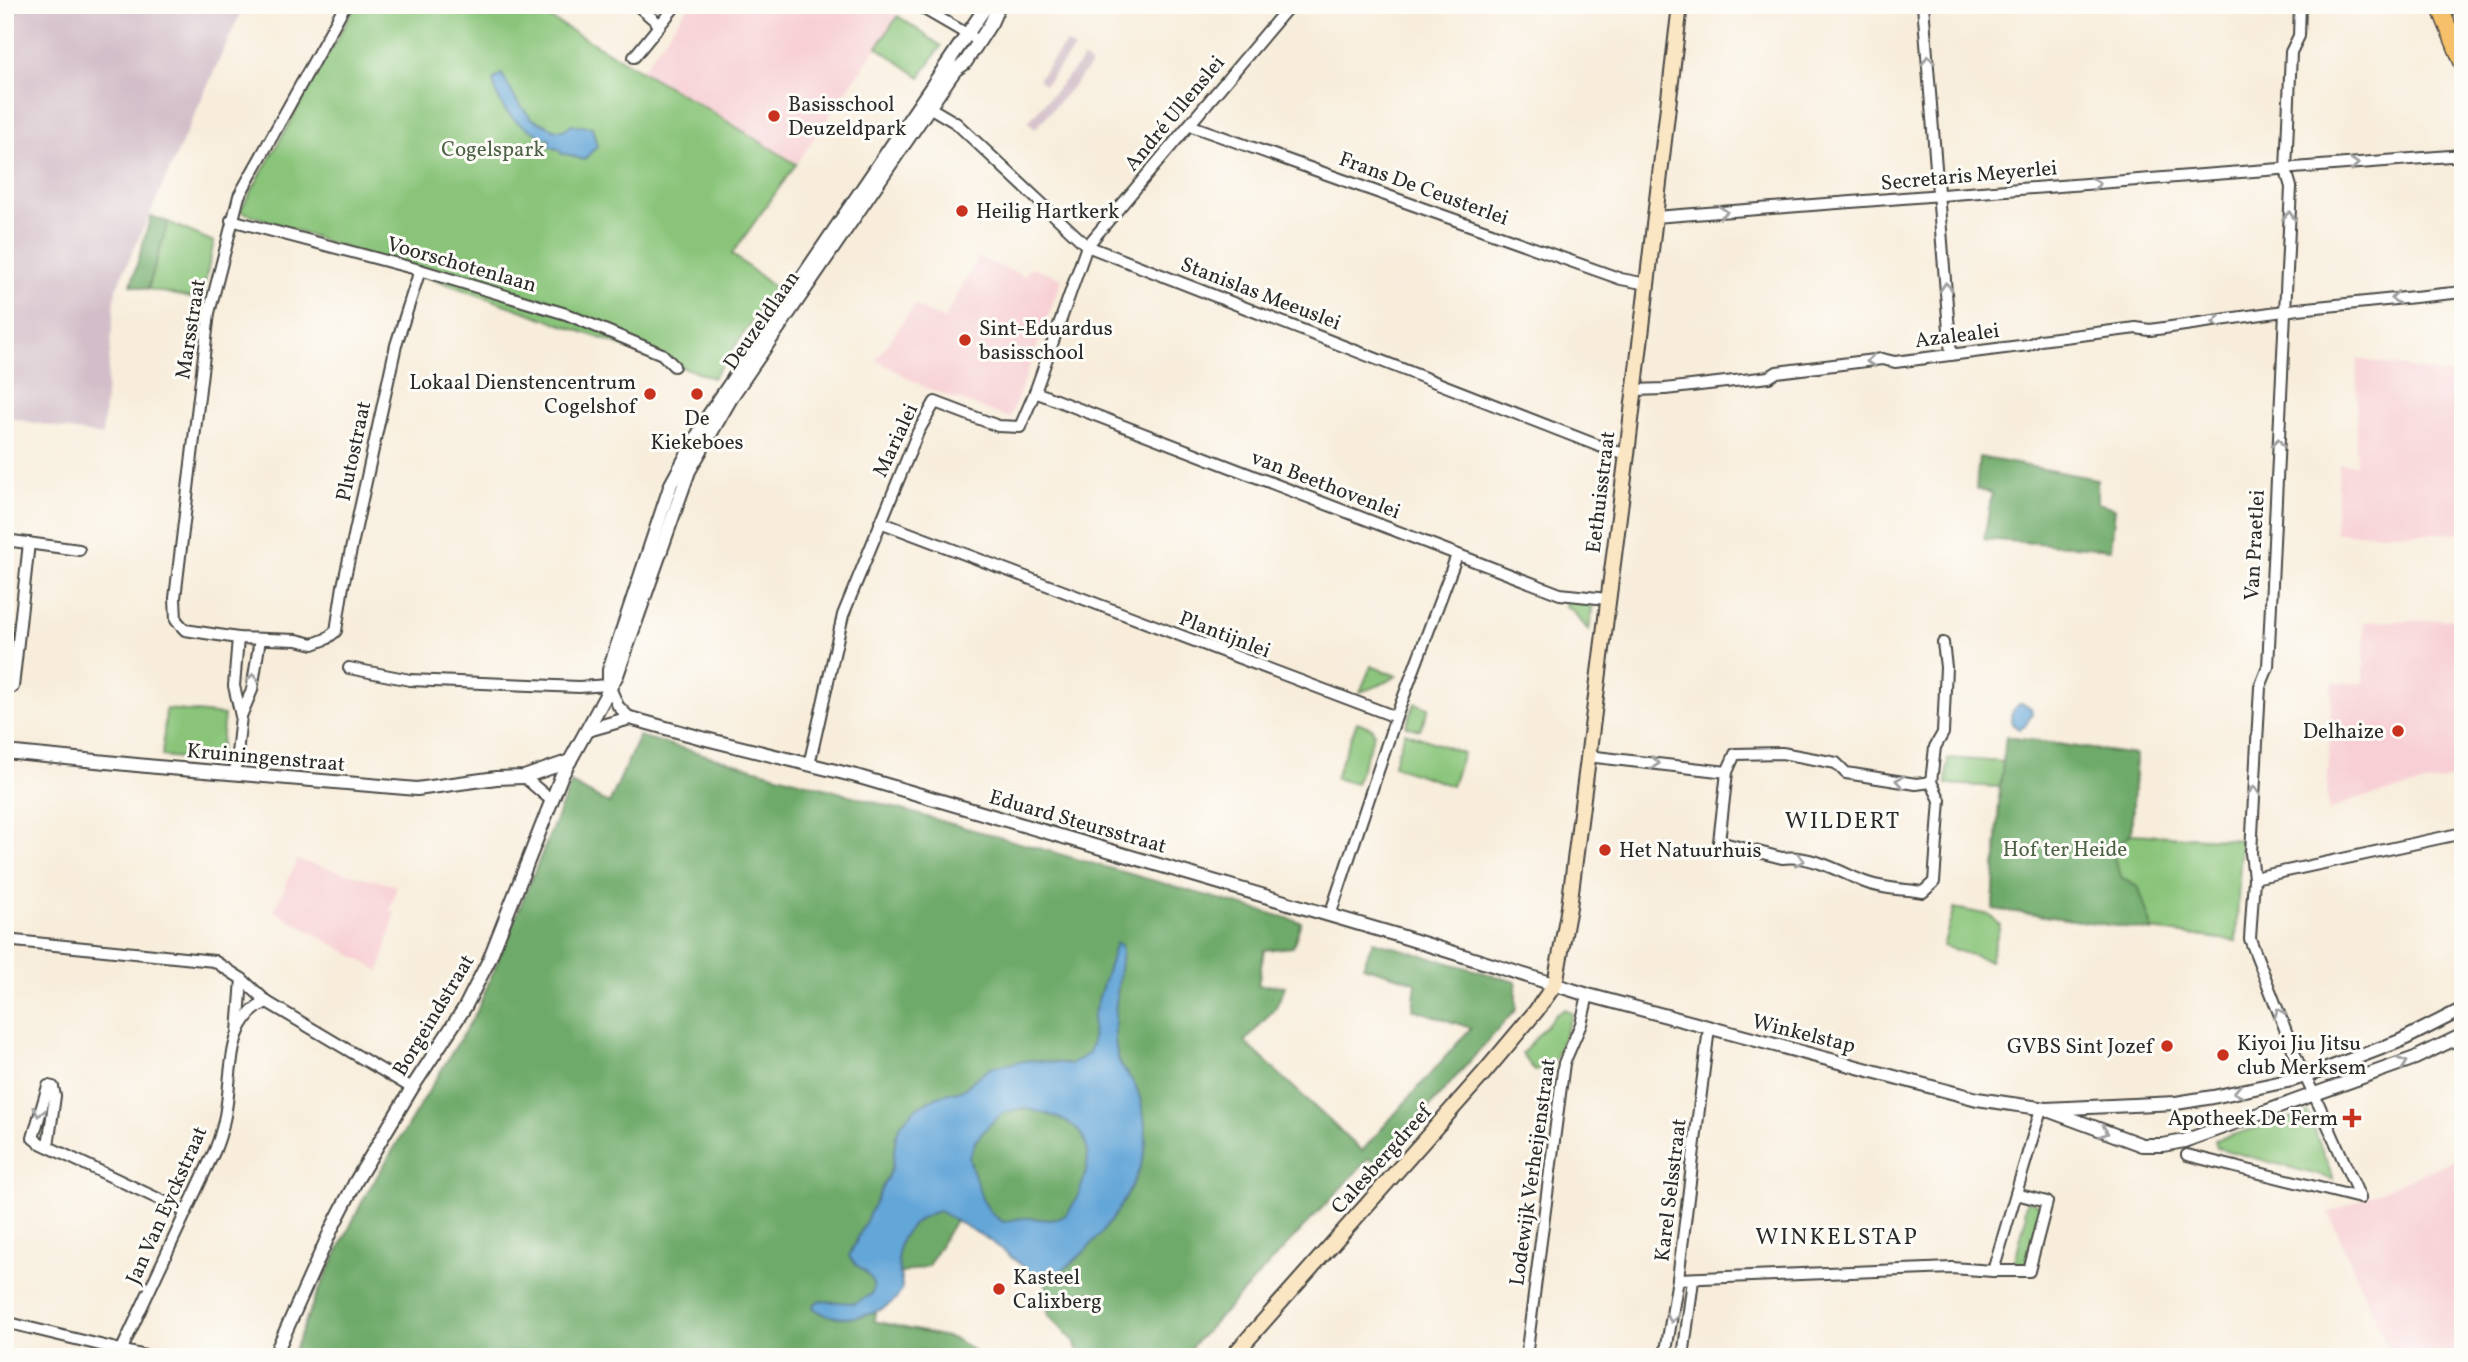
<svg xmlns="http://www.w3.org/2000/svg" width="2468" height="1362" font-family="Vollkorn,serif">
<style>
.built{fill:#f7cfd4}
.industrial{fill:#d2bdc8}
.green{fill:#89c479;stroke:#5a7852;stroke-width:2}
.forest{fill:#6eaa69;stroke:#4c6a4a;stroke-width:2}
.water{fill:#64a6d8;stroke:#486882;stroke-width:2;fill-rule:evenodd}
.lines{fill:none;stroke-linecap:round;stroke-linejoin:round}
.minor-casing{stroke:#4a4845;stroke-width:14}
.tertiary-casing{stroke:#4a4845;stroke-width:16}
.secondary-casing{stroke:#4a4845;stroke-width:18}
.primary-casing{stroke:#4a4845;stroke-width:19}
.minor{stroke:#fff;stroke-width:10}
.tertiary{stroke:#fff;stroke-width:12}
.secondary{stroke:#fbe6c4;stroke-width:14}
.primary{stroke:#f6c06b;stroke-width:16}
.tram{stroke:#2b2b2b;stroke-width:2}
.oneway{stroke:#a0a0a0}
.poi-dot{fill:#c8321e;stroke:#fdfcf7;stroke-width:2.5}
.labels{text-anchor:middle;stroke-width:6;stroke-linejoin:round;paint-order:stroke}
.poi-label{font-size:21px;fill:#2b2b2b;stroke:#fdfcf7;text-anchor:start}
.street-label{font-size:21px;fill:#2b2b2b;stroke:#fdfcf7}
.park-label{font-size:21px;fill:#4c6146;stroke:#fdfcf7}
.neighbourhood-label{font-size:23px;letter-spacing:2px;fill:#2b2b2b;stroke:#fdfcf7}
</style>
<rect width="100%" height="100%" fill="#fdfcf7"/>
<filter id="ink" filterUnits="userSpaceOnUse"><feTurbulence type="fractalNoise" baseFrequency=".0143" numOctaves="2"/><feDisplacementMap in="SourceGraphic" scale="14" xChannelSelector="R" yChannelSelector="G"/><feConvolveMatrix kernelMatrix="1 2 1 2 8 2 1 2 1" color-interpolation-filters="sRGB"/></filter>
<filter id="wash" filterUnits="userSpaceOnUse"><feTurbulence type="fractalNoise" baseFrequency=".00686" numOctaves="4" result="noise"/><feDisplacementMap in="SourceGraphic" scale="28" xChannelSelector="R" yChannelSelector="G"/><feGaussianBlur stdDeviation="1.57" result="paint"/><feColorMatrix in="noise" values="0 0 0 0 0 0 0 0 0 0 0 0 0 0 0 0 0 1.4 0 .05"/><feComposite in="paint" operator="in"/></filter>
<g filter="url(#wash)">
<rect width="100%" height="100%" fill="#f8eddb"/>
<g class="built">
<path d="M 689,5 L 879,5 L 898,16 L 797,163 L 642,70 Z"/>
<path d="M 978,257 L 1024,276 L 1031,267 L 1062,278 L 1010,418 L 926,388 L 876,360 L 915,305 L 944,320 Z"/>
<path d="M 2357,359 L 2463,377 L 2463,557 L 2459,557 L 2460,533 L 2335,533 L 2339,464 L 2356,464 Z"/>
<path d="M 2463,619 L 2463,776 L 2355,799 L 2329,811 L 2327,795 L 2332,683 L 2364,683 L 2364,622 Z"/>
<path d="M 297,860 L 397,886 L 390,911 L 395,913 L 380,971 L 274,911 Z"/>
<path d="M 2463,1156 L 2463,1357 L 2392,1357 L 2329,1213 Z"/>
</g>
<g class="industrial">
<path d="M 5,5 L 244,5 L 116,289 L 102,436 L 5,417 Z"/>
<path d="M 1066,43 L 1074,49 L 1045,85 L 1038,79 Z"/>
<path d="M 1084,58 L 1091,65 L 1035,129 L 1028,122 Z"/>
</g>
<g class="green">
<path d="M 356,5 L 527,5 L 709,110 L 796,164 L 732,254 L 775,288 L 713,378 L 240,211 Z"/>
<path d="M 898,16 L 941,46 L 920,77 L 877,47 Z"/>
<path d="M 168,222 L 214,242 L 201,300 L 148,289 Z"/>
<path d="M 1566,598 L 1593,602 L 1589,631 L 1572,610 L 1565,606 Z"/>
<path d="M 1371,666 L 1397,676 L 1380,685 L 1360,692 Z"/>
<path d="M 1415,703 L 1429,708 L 1420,730 L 1406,726 Z"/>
<path d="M 166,709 L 224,715 L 219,762 L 162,756 Z"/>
<path d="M 1357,722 L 1372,728 L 1374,734 L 1356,784 L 1335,778 Z"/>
<path d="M 1405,732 L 1463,753 L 1452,786 L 1393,766 Z"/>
<path d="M 2006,737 L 2136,755 L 2131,834 L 2241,840 L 2236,941 L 1993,909 L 2000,787 L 1946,784 L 1948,758 L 2004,762 Z"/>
<path d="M 1954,908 L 1990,915 L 2000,925 L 1990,961 L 1943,946 Z"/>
<path d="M 1565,1009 L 1573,1014 L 1553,1064 L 1535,1071 L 1522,1054 L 1555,1015 Z"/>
<path d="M 2308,1113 L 2333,1179 L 2217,1148 L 2215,1140 Z"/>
<path d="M 2027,1200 L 2042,1206 L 2027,1266 L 2013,1268 L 2026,1216 L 2024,1211 Z"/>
</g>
<g class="forest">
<path d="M 151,216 L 168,222 L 148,289 L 131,285 Z"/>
<path d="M 1979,457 L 2097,479 L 2097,503 L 2115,508 L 2111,549 L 1984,539 L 1992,493 L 1976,489 Z"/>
<path d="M 639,736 L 1301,922 L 1293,947 L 1264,950 L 1258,985 L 1285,986 L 1276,1007 L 1245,1042 L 1362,1151 L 1471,1028 L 1413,1009 L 1416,982 L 1363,966 L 1373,941 L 1516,982 L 1516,1009 L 1378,1165 L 1369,1158 L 1182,1357 L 1080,1357 L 1074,1341 L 1048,1315 L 1045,1265 L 964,1205 L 928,1266 L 881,1279 L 874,1321 L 955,1339 L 983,1357 L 894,1357 L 862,1351 L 853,1357 L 291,1357 L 316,1296 L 364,1198 L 477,1011 L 571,783 L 609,804 Z"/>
<path d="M 2006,737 L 2136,755 L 2131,834 L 2111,850 L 2122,878 L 2139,888 L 2153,931 L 1993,909 L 2000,787 Z"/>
</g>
<g class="water">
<path d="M 502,74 L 516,100 L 531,118 L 556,130 L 563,130 L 571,125 L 592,127 L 597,146 L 584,160 C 576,158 569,153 561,154 L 560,150 L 548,146 L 550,140 C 519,124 500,117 493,80 Z"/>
<path d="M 2021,703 L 2031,708 L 2032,714 L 2025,726 L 2019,729 L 2012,724 C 2009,714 2013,708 2021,703 Z"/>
<path d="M 1116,943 L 1121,945 L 1122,952 C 1119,982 1110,1030 1118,1058 C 1120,1068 1130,1076 1135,1085 C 1142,1099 1145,1121 1146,1137 C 1149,1178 1082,1275 1039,1279 L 991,1241 L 939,1211 C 919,1216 899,1232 898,1254 C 897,1266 902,1277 902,1289 C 892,1316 834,1328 813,1307 L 814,1304 L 819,1301 L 855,1303 L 872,1294 C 879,1273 857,1271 849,1256 L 892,1167 L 896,1136 L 900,1125 L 917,1107 L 938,1096 L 964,1089 L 976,1078 L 992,1067 L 1030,1060 L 1070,1064 L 1088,1054 L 1092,1044 L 1093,1016 ZM 1023,1108 C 1069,1118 1102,1130 1082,1185 C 1078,1196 1072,1211 1062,1217 C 1050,1223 1037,1217 1025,1218 C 1018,1218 1010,1221 1003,1222 L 992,1214 L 982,1199 L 969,1158 L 975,1142 L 989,1125 L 1003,1113 Z"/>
</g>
</g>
<g filter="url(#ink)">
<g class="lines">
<g class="minor-casing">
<g id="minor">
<path d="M 345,5 L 239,196 L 209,313 L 175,598 L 176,620 L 185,630 L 238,638 L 297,640 L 313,644 L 326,639 L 336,631 L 343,586 L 396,345 L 420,270"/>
<path d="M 637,5 L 660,25"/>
<path d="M 917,5 L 979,41"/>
<path d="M 1709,5 L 1726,5"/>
<path d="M 1729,5 L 1803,5"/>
<path d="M 1923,5 L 1951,355"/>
<path d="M 2300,5 L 2299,36 L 2291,52 L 2286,170 L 2291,187 L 2268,667 L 2260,687 L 2251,853 L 2254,878 L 2250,939 L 2298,1062 L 2319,1105 L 2360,1198"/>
<path d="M 634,57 L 676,5"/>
<path d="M 924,104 L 956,123 L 1087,246 L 1612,451 L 1627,454"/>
<path d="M 1189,125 L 1621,279 L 1647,284"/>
<path d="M 1655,217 L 2463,155"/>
<path d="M 231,220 L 420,270 L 566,314 L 662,354 L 674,366"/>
<path d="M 1634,390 L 1665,389 L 1769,377 L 1777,372 L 1882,359 L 1895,362 L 2028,345 L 2040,340 L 2136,328 L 2150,330 L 2298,309 L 2463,292"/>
<path d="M 1035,392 L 1560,594 L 1607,599"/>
<path d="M 880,522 L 1396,717 L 1457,555"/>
<path d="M 5,540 L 79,550"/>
<path d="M 238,638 L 234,686 L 241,716"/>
<path d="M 349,668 L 410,680 L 579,687 L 609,685 L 618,706 L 630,718"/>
<path d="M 5,686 L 13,687 L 29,543"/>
<path d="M 1587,756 L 1727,772 L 1719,842 L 1782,858 C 1809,854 1839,871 1862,881 C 1881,889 1904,889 1923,892 L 1934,882 L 1940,800 L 1931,782 L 1916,784 L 1846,773 L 1836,763 L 1782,753 L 1735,754 L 1727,772"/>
<path d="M 809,765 L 843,615 L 918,432 L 935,402 L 998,426 L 1020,427 L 1035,392 L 1087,246 L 1290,5"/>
<path d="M 235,773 L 241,716 L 252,690 L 260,639"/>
<path d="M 524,777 L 552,801"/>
<path d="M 1931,782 L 1935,747 L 1943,733 L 1946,667 L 1943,643"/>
<path d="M 2254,878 L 2463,833"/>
<path d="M 1330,915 L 1396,717"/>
<path d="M 5,940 L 214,961 L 242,979 L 267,1002 L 412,1088"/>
<path d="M 238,1032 L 242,979"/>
<path d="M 48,1146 L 55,1096 L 53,1087 L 48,1086 L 33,1138 L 38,1142 L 186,1212"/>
<path d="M 2187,1155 L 2360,1198"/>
<path d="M 1993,1271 L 2029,1271 L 2047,1202 L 2016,1194"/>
<path d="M 1678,1279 L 1952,1268 L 1993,1271 L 2041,1109"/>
<path d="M 5,1322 L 150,1357"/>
<path d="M 122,1349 L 215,1150 C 221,1135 225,1119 227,1103 C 232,1069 228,1018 267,1002"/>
<path d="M 1526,1357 L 1564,1063 L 1581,1024 L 1588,995"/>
<path d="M 1665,1357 L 1678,1279 L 1709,1028"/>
<path d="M 1683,1357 L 1693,1280"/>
</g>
</g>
<g class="tertiary-casing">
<g id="tertiary">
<path d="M 609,685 L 609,670 L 671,484 L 708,416 L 987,5"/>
<path d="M 588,730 L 630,718 L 702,738 L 856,776 L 1397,935 L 1588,995 L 1977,1099 L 2046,1109 L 2176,1103 L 2213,1097 L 2292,1080 L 2324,1070 L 2400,1041 L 2463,1009"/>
<path d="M 5,752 L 157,767 L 417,789 L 496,778 L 524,777 L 570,761"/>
<path d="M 2050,1111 L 2142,1145 L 2163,1145 L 2184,1141 L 2415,1058 L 2463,1035"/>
<path d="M 274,1357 L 332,1228 L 356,1181 L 412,1088 L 465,1007 L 489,960 L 561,777 L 617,675 L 689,471 L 734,393 L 948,80 L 955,70 L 965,63 L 991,23 L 999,5"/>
</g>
</g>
<g class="secondary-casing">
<path id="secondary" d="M 1232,1357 L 1483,1074 L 1536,1011 L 1555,984 L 1569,907 L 1627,454 L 1680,5"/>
</g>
<g class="primary-casing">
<path id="primary" d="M 2439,5 L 2463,64"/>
</g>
<use href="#minor" class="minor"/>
<use href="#tertiary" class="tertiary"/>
<use href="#secondary" class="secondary"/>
<use href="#primary" class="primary"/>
<path class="tram" d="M 2451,5 L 2463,34"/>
</g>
<defs><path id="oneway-chevron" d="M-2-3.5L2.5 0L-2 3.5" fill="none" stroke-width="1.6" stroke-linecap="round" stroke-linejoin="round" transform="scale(1.75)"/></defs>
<g class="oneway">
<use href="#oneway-chevron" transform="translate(1928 60) rotate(-95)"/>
<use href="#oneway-chevron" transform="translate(2354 164) rotate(-4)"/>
<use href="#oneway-chevron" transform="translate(2096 184) rotate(-4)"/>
<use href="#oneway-chevron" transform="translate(1723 212) rotate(-4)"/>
<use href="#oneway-chevron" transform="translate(2289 216) rotate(-87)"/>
<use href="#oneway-chevron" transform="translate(1946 287) rotate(-94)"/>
<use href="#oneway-chevron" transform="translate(2395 298) rotate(173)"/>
<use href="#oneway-chevron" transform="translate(2217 322) rotate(173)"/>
<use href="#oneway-chevron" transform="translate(1871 361) rotate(174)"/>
<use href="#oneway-chevron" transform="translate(2278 443) rotate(-87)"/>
<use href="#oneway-chevron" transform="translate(253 678) rotate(-84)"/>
<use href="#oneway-chevron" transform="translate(1655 763) rotate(6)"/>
<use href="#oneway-chevron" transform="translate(1900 781) rotate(-171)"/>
<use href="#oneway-chevron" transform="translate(2254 791) rotate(-87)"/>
<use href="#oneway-chevron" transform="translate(1800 860) rotate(12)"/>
<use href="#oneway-chevron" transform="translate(2279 1013) rotate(-111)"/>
<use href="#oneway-chevron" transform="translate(2403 1063) rotate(-20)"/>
<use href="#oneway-chevron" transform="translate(2238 1092) rotate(169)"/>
<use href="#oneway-chevron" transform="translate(39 1112) rotate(103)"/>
<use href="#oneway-chevron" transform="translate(2104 1132) rotate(19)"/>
<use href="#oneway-chevron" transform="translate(1672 1318) rotate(99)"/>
</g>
</g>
<g class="poi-dot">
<circle cx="774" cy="116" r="7"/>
<circle cx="962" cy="211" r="7"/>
<circle cx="965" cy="340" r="7"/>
<circle cx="650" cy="394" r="7"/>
<circle cx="697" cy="394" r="7"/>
<circle cx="2398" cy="731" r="7"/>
<circle cx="1605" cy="850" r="7"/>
<circle cx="2167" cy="1046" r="7"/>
<circle cx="2223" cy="1055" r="7"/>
<path d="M2348.5 1107.5h7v7h7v7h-7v7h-7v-7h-7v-7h7z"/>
<circle cx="999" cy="1289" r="7"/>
</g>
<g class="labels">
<g class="poi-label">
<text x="788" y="111">Basisschool<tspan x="788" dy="24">Deuzeldpark</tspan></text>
<text x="976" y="218">Heilig Hartkerk</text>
<text x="979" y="335">Sint-Eduardus<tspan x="979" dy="24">basisschool</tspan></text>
<text x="636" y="389" text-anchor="end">Lokaal Dienstencentrum<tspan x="636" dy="24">Cogelshof</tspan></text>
<text x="697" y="425" text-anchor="middle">De<tspan x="697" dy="24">Kiekeboes</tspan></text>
<text x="2384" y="738" text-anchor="end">Delhaize</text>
<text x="1619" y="857">Het Natuurhuis</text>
<text x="2237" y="1050">Kiyoi Jiu Jitsu<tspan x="2237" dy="24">club Merksem</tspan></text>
<text x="2153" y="1053" text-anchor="end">GVBS Sint Jozef</text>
<text x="2338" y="1125" text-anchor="end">Apotheek De Ferm</text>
<text x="1013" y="1284">Kasteel<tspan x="1013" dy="24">Calixberg</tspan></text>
</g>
<g class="street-label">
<text transform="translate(1174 113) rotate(-50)" y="7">André Ullenslei</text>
<text transform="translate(1969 175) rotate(-5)" y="7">Secretaris Meyerlei</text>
<text transform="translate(1424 188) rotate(20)" y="7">Frans De Ceusterlei</text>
<text transform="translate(462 264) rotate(16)" y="7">Voorschotenlaan</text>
<text transform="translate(1261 293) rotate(21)" y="7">Stanislas Meeuslei</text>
<text transform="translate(761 320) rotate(-55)" y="7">Deuzeldlaan</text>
<text transform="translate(190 329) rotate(-81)" y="7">Marsstraat</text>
<text transform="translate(1957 335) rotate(-7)" y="7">Azalealei</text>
<text transform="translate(895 440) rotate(-65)" y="7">Marialei</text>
<text transform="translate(353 451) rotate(-78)" y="7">Plutostraat</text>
<text transform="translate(1326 484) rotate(21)" y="7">van Beethovenlei</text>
<text transform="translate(1600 492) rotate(-83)" y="7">Eethuisstraat</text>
<text transform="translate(2254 545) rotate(-87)" y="7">Van Praetlei</text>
<text transform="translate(1225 634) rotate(21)" y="7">Plantijnlei</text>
<text transform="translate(266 757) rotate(5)" y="7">Kruiningenstraat</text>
<text transform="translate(1078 821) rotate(16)" y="7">Eduard Steursstraat</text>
<text transform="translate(433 1015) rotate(-59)" y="7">Borgeindstraat</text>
<text transform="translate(1804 1033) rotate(14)" y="7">Winkelstap</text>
<text transform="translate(1381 1159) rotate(-48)" y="7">Calesbergdreef</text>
<text transform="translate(1532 1172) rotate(-82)" y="7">Lodewijk Verheijenstraat</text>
<text transform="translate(1670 1190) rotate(-83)" y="7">Karel Selsstraat</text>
<text transform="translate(166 1205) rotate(-66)" y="7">Jan Van Eyckstraat</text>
</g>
<g class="park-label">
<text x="493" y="156">Cogelspark</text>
<text x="2065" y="856">Hof ter Heide</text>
</g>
<g class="neighbourhood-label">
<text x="1843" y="828">WILDERT</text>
<text x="1837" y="1244">WINKELSTAP</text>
</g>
</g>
<rect width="2468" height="1362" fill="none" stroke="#fdfcf7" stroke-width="28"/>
</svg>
